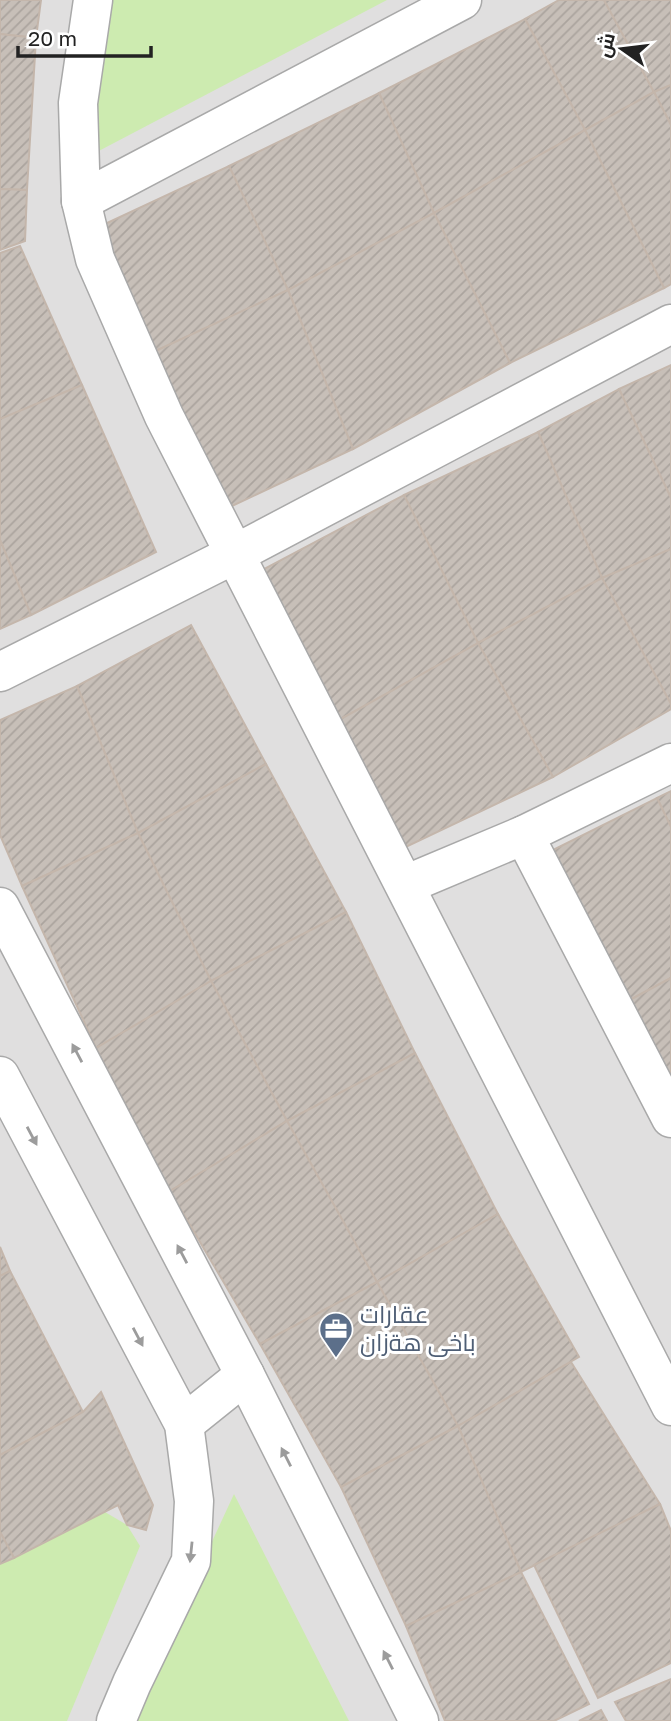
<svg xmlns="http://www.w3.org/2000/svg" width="671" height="1721" font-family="'Golos Text',Cairo,sans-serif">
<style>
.residential{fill:#e0dfdf}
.garden{fill:#cdebb0}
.building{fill:url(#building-hatch);stroke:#c4b6ab;stroke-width:2}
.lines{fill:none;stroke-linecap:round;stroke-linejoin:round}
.minor-casing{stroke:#a9a9a9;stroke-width:41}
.tertiary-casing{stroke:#a9a9a9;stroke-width:41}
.minor{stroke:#fff;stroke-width:38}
.tertiary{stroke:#fff;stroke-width:38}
.oneway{fill:#9c9c9c}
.labels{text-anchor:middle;stroke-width:6;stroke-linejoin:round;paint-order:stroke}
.service-label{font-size:24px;fill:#4e5e75;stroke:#fff;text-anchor:start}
</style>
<defs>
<pattern id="building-hatch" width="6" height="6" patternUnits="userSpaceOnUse" patternTransform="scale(1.75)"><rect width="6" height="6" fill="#c7bfb8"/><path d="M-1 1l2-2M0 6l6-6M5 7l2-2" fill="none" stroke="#aba49e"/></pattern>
</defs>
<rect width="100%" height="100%" fill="#f2efe9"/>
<rect class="residential" x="0" y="0" width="671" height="1721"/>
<g class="garden">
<path d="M 85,0 L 387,0 L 93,154 Z"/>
<path d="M 234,1494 L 349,1721 L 129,1721 Z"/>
<path d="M 105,1512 L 127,1525 L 140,1546 L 67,1721 L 0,1721 L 0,1564 Z"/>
</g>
<g class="building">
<path d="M 0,0 L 41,0 L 36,38 L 0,34 Z"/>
<path d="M 559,0 L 604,0 L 654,92 L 585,130 L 525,19 Z"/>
<path d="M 604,0 L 671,0 L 671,85 L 654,92 Z"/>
<path d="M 525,19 L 585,130 L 434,213 L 379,93 Z"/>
<path d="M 0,34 L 36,38 L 27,190 L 0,189 Z"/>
<path d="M 671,85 L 671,125 L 654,92 Z"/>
<path d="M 654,92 L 671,125 L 671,284 L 664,288 L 585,130 Z"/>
<path d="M 379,93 L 434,213 L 288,290 L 229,166 Z"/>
<path d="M 585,130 L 664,288 L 510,363 L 434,213 Z"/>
<path d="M 229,166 L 288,290 L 149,354 L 92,230 Z"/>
<path d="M 0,189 L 27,190 L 25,241 L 0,250 Z"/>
<path d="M 434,213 L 510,363 L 353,449 L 288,290 Z"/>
<path d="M 20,246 L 82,385 L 0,419 L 0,253 Z"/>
<path d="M 288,290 L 353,449 L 230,507 L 149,354 Z"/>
<path d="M 671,365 L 671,498 L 619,389 Z"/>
<path d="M 82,385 L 156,552 L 31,615 L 0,540 L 0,419 Z"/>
<path d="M 619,389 L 671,498 L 671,549 L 602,578 L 538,432 Z"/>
<path d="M 538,432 L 602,578 L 478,643 L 404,495 Z"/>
<path d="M 404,495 L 478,643 L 328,726 L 251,576 Z"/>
<path d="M 0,540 L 31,615 L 0,629 Z"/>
<path d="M 671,549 L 671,704 L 602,578 Z"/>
<path d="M 602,578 L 671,704 L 671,709 L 553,777 L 478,643 Z"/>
<path d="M 191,625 L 266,764 L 138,833 L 77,686 Z"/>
<path d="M 478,643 L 553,777 L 389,855 L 328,726 Z"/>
<path d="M 77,686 L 138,833 L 22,886 L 0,835 L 0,720 Z"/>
<path d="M 266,764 L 346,912 L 211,981 L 138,833 Z"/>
<path d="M 671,791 L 671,827 L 657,798 Z"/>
<path d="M 657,798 L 671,827 L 671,978 L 611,1010 L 539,857 Z"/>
<path d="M 138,833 L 211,981 L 96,1048 L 22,886 Z"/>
<path d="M 346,912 L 415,1053 L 287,1121 L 211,981 Z"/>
<path d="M 671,978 L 671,1124 L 611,1010 Z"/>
<path d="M 211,981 L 287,1121 L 170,1191 L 96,1048 Z"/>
<path d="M 415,1053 L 498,1214 L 377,1282 L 287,1121 Z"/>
<path d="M 287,1121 L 377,1282 L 260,1344 L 170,1191 Z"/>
<path d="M 498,1214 L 579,1357 L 458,1426 L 377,1282 Z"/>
<path d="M 0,1247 L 10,1271 L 0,1276 Z"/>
<path d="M 10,1271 L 83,1412 L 0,1455 L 0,1276 Z"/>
<path d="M 377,1282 L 458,1426 L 341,1487 L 260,1344 Z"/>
<path d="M 571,1362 L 660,1504 L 521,1572 L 458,1426 Z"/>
<path d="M 101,1392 L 153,1505 L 146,1530 L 127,1525 L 118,1505 L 14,1558 L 0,1532 L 0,1455 L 83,1412 Z"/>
<path d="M 458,1426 L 521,1572 L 406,1626 L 341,1487 Z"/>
<path d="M 660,1504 L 671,1531 L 671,1663 L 598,1698 L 534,1565 Z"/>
<path d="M 0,1532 L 14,1558 L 0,1564 Z"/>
<path d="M 521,1572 L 589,1704 L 554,1721 L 445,1721 L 406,1626 Z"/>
<path d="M 671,1679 L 671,1721 L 626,1721 L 615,1702 Z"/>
<path d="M 601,1710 L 607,1721 L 579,1721 Z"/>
</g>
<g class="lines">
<g class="minor-casing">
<g id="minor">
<path d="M 93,0 L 78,103 L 81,201 L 95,259 L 164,416 L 671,1406"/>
<path d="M 81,201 L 462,0"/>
<path d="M 0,672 L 235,554 L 671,324"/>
<path d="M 524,835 L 671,1118"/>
<path d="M 405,885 L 524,835 L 671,763"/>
</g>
</g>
<g class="tertiary-casing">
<g id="tertiary">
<path d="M 0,907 L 245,1375 L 419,1721"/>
<path d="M 0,1076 L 184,1424 L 194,1501 L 191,1561 L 132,1683 L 116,1721"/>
<path d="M 184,1424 L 245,1375"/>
</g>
</g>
<use href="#minor" class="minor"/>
<use href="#tertiary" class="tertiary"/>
</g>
<defs><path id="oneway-solid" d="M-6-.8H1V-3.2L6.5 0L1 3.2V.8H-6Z" transform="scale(1.75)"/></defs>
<g class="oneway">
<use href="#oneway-solid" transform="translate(77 1053) rotate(-118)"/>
<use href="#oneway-solid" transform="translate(32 1136) rotate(62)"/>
<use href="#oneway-solid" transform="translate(182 1254) rotate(-118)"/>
<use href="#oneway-solid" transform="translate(138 1337) rotate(62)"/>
<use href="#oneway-solid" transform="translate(286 1457) rotate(-117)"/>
<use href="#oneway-solid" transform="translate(191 1552) rotate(96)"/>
<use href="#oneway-solid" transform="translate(388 1660) rotate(-117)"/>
</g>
<defs>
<g id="office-pin" transform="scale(1.75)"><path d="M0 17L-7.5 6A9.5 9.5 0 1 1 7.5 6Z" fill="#5c6f8a" stroke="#fff"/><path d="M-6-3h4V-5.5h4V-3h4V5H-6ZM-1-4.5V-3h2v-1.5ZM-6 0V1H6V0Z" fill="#fff"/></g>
</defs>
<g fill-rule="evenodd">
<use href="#office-pin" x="336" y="1329"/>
</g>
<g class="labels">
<g class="service-label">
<text x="360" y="1323">عقارات<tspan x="360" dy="28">باخی هةزان</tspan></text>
</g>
</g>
<g transform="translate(622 49) rotate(284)" stroke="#ffffff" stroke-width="5" paint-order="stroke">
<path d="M0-5L12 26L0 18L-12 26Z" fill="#222222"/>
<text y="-10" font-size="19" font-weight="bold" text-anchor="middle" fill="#222222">ش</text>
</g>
<path d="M18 46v10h133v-10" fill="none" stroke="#222222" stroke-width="3.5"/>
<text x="28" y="46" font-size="21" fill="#222222" stroke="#ffffff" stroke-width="5" paint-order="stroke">20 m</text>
</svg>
